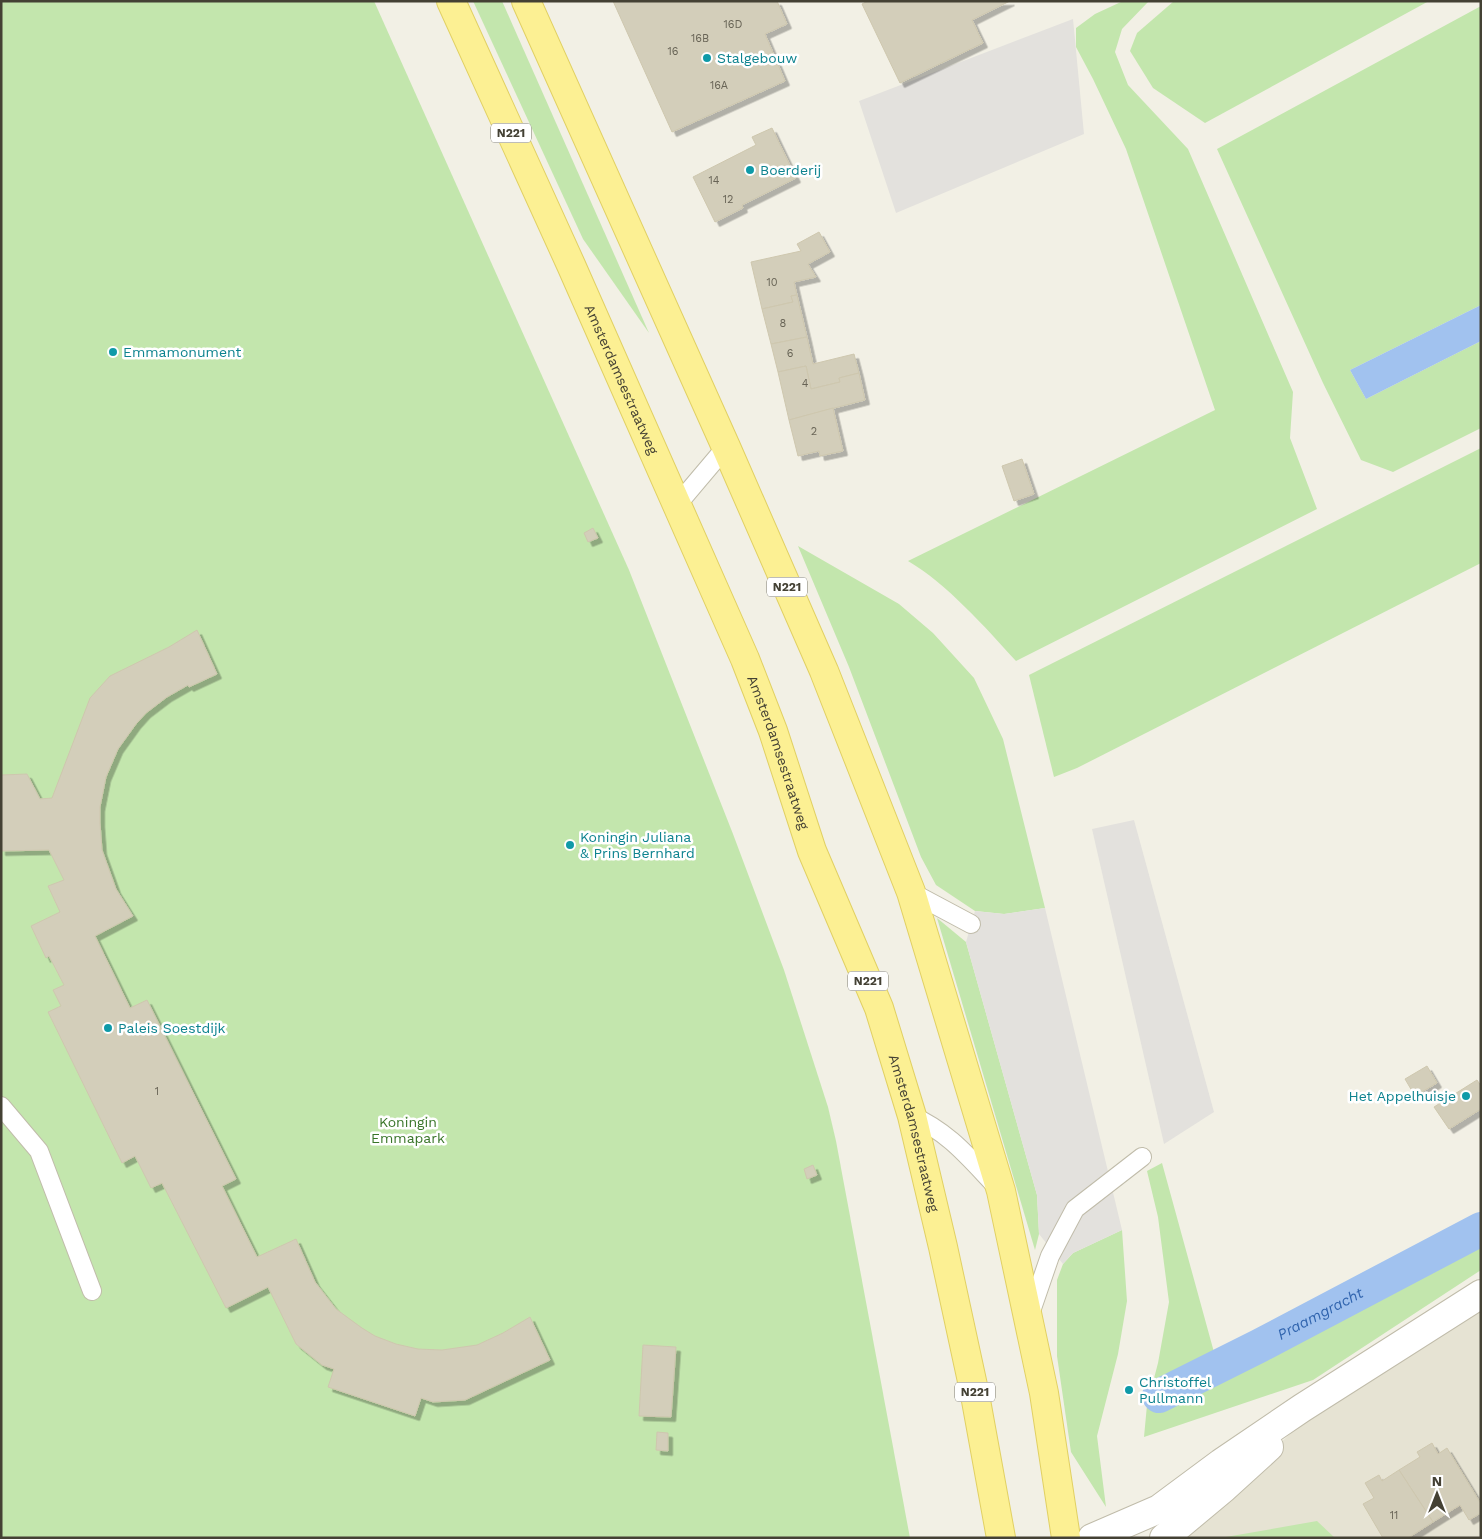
<svg xmlns="http://www.w3.org/2000/svg" width="1482" height="1539" font-family="'Work Sans',sans-serif">
<style>
.residential{fill:#e6e3d3}
.green{fill:#c3e6ad}
.parking{fill:#e3e1dd}
.water{fill:#a1c2ef}
.lines{fill:none;stroke-linecap:round;stroke-linejoin:round}
.canal{stroke:#a1c2ef;stroke-width:34}
.building{fill:#d3ceba;stroke:#cec7ae;filter:url(#shadow)}
.lane-casing{stroke:#c0bcaa;stroke-width:20}
.street-casing{stroke:#c0bcaa;stroke-width:30}
.primary-casing{stroke:#e1d063;stroke-width:30}
.lane{stroke:#fff;stroke-width:18}
.street{stroke:#fff;stroke-width:28}
.primary{stroke:#fcf093;stroke-width:28}
.culture-dot{fill:#0f9aa8;stroke:#fff;stroke-width:2}
.labels{text-anchor:middle;stroke-width:5;stroke-linejoin:round;paint-order:stroke}
.number-label{font-size:11px;fill:#686456}
.shield{fill:#fff;stroke:#7c7a71;stroke-width:1}
.shield-label{font-size:12px;font-weight:bold;fill:#444134}
.culture-label{font-size:14px;fill:#0d838f;stroke:#fff;text-anchor:start}
.street-label{font-size:14px;fill:#444134;stroke:#fff}
.park-label{font-size:14px;fill:#397529;stroke:#fff}
.water-label{font-size:15px;font-style:italic;fill:#3064ae;stroke:#fff}
</style>
<defs>
<filter id="shadow"><feDropShadow dx="4.5" dy="4.5" stdDeviation="0" flood-color="#0004"/></filter>
</defs>
<rect width="100%" height="100%" fill="#f2f0e5"/>
<path class="residential" d="M 1481,1309 L 1481,1538 L 1181,1538 L 1316,1409 Z"/>
<g class="green">
<path d="M 1,1 L 374,1 L 629,570 L 733,834 L 784,970 L 828,1107 L 836,1141 L 910,1538 L 1,1538 Z"/>
<path d="M 473,1 L 502,1 L 649,333 L 583,239 Z"/>
<path d="M 1123,1 L 1149,1 L 1122,29 L 1115,52 L 1128,85 L 1188,149 L 1293,392 L 1290,438 L 1317,509 L 1016,661 C 986,628 946,583 908,561 L 1215,410 L 1126,149 L 1093,79 L 1076,47 L 1076,28 L 1095,14 Z"/>
<path d="M 1174,1 L 1429,1 L 1205,123 L 1153,88 L 1130,51 L 1137,33 Z"/>
<path d="M 1481,6 L 1481,305 L 1350,370 L 1366,399 L 1481,341 L 1481,428 L 1393,472 L 1361,460 L 1323,383 L 1217,149 Z"/>
<path d="M 1481,448 L 1481,563 L 1077,768 L 1054,777 L 1029,675 Z"/>
<path d="M 798,546 L 899,604 L 933,633 L 974,678 L 1003,739 L 1045,908 L 1004,914 L 975,911 L 936,885 L 921,857 L 849,667 Z"/>
<path d="M 937,918 L 966,942 L 1037,1195 L 1039,1234 L 1035,1250 Z"/>
<path d="M 1162,1163 L 1220,1374 L 1250,1361 L 1481,1244 L 1481,1270 L 1313,1380 L 1144,1437 L 1147,1405 L 1158,1363 L 1169,1302 L 1158,1217 L 1147,1171 Z"/>
<path d="M 1122,1230 L 1127,1301 L 1118,1354 L 1097,1436 L 1106,1507 L 1071,1452 L 1057,1356 L 1057,1280 L 1063,1264 L 1073,1253 Z"/>
<path d="M 1317,1521 L 1335,1538 L 1220,1538 Z"/>
</g>
<g class="parking">
<path d="M 1073,19 L 1084,134 L 896,213 L 859,101 Z"/>
<path d="M 1134,820 L 1214,1112 L 1164,1144 L 1092,829 Z"/>
<path d="M 1045,908 L 1122,1230 L 1073,1253 L 1063,1264 L 1039,1234 L 1037,1195 L 966,942 L 975,911 L 1004,914 Z"/>
</g>
<path class="water" d="M 1481,305 L 1481,341 L 1366,399 L 1350,370 Z"/>
<g class="lines">
<path class="canal" id="s1" d="M 1159,1396 L 1259,1346 L 1481,1229"/>
</g>
<g class="building">
<path d="M 613,1 L 777,1 L 787,24 L 765,34 L 785,81 L 672,132 Z"/>
<path d="M 868,1 L 1010,1 L 972,20 L 983,43 L 900,83 L 862,4 Z"/>
<path d="M 772,128 L 796,178 L 742,205 L 743,208 L 715,222 L 693,177 L 756,145 L 752,137 Z"/>
<path d="M 819,232 L 830,252 L 808,264 L 816,277 L 794,282 L 797,295 L 791,296 L 793,302 L 762,309 L 751,262 L 801,251 L 797,244 Z"/>
<path d="M 797,295 L 807,337 L 771,344 L 762,309 L 793,302 L 791,296 Z"/>
<path d="M 807,337 L 813,364 L 854,354 L 859,373 L 839,378 L 840,382 L 811,389 L 806,366 L 778,372 L 771,344 Z"/>
<path d="M 806,366 L 811,389 L 840,382 L 839,378 L 859,373 L 865,400 L 789,420 L 778,372 Z"/>
<path d="M 833,408 L 843,451 L 820,456 L 819,451 L 798,456 L 789,420 Z"/>
<path d="M 1022,459 L 1034,494 L 1014,501 L 1002,466 Z"/>
<path d="M 593,528 L 598,538 L 588,542 L 584,533 Z"/>
<path d="M 197,630 L 217,674 L 189,687 L 188,685 L 167,697 L 146,713 L 136,724 L 118,749 L 106,777 L 100,807 L 100,823 L 102,850 L 116,889 L 133,916 L 95,936 L 130,1008 L 147,1000 L 236,1179 L 222,1186 L 257,1257 L 296,1239 L 315,1282 L 336,1309 L 362,1328 L 375,1336 L 396,1344 L 418,1349 L 442,1350 L 477,1345 L 503,1333 L 530,1317 L 550,1360 L 465,1400 L 433,1402 L 421,1398 L 415,1416 L 328,1387 L 334,1369 L 322,1365 L 296,1344 L 268,1287 L 226,1308 L 162,1183 L 151,1188 L 135,1156 L 122,1163 L 48,1012 L 61,1006 L 53,990 L 64,985 L 49,956 L 46,958 L 31,926 L 60,912 L 48,886 L 64,880 L 49,850 L 1,851 L 1,775 L 27,774 L 40,799 L 52,798 L 90,698 L 110,676 L 169,647 Z"/>
<path d="M 1427,1066 L 1437,1083 L 1415,1096 L 1405,1079 Z"/>
<path d="M 1477,1080 L 1481,1086 L 1481,1109 L 1449,1129 L 1434,1107 Z"/>
<path d="M 813,1165 L 817,1175 L 807,1179 L 804,1169 Z"/>
<path d="M 643,1345 L 676,1347 L 671,1417 L 639,1416 Z"/>
<path d="M 657,1432 L 668,1433 L 668,1451 L 656,1450 Z"/>
<path d="M 1432,1443 L 1438,1454 L 1447,1448 L 1481,1504 L 1481,1513 L 1469,1520 L 1460,1505 L 1433,1522 L 1399,1470 L 1420,1457 L 1417,1452 Z"/>
<path d="M 1399,1470 L 1433,1522 L 1408,1538 L 1383,1538 L 1363,1504 L 1374,1498 L 1365,1483 L 1379,1475 L 1382,1481 Z"/>
</g>
<g class="lines">
<g class="lane-casing">
<g id="lane">
<path d="M 677,505 L 726,447"/>
<path d="M 911,892 L 971,924"/>
<path d="M 1,1106 L 39,1151 L 92,1291"/>
<path d="M 912,1116 C 949,1132 970,1159 997,1187"/>
<path d="M 1029,1317 L 1050,1256 L 1075,1209 L 1142,1157"/>
</g>
</g>
<g class="street-casing">
<g id="street">
<path d="M 1092,1538 L 1159,1509 L 1221,1463 L 1302,1408 L 1481,1294"/>
<path d="M 1164,1538 L 1224,1488 L 1269,1447"/>
</g>
</g>
<g class="primary-casing">
<g id="primary">
<path id="s2" d="M 451,1 L 571,265 L 745,659 L 773,731 L 812,851 L 879,1008 L 912,1116 L 943,1247 L 975,1395 L 1001,1538"/>
<path d="M 526,1 L 726,447 L 824,671 L 911,892 L 1001,1191 L 1044,1393 L 1066,1538"/>
</g>
</g>
<use href="#lane" class="lane"/>
<use href="#street" class="street"/>
<use href="#primary" class="primary"/>
</g>
<g class="culture-dot">
<circle cx="707" cy="58" r="5"/>
<circle cx="750" cy="170" r="5"/>
<circle cx="113" cy="352" r="5"/>
<circle cx="570" cy="845" r="5"/>
<circle cx="108" cy="1028" r="5"/>
<circle cx="1466" cy="1096" r="5"/>
<circle cx="1129" cy="1390" r="5"/>
</g>
<g class="labels">
<g class="number-label">
<text x="733" y="28">16D</text>
<text x="700" y="42">16B</text>
<text x="673" y="55">16</text>
<text x="719" y="89">16A</text>
<text x="714" y="184">14</text>
<text x="728" y="203">12</text>
<text x="772" y="286">10</text>
<text x="783" y="327">8</text>
<text x="790" y="357">6</text>
<text x="805" y="387">4</text>
<text x="814" y="435">2</text>
<text x="157" y="1095">1</text>
<text x="1394" y="1519">11</text>
</g>
<g class="shield">
<rect x="491" y="123.5" width="40" height="19" rx="4"/>
<rect x="767" y="577.5" width="40" height="19" rx="4"/>
<rect x="848" y="971.5" width="40" height="19" rx="4"/>
<rect x="955" y="1382.5" width="40" height="19" rx="4"/>
</g>
<g class="shield-label">
<text x="511" y="137">N221</text>
<text x="787" y="591">N221</text>
<text x="868" y="985">N221</text>
<text x="975" y="1396">N221</text>
</g>
<g class="culture-label">
<text x="717" y="63">Stalgebouw</text>
<text x="760" y="175">Boerderij</text>
<text x="123" y="357">Emmamonument</text>
<text x="580" y="842">Koningin Juliana<tspan x="580" dy="16">&amp; Prins Bernhard</tspan></text>
<text x="118" y="1033">Paleis Soestdijk</text>
<text x="1456" y="1101" text-anchor="end">Het Appelhuisje</text>
<text x="1139" y="1387">Christoffel<tspan x="1139" dy="16">Pullmann</tspan></text>
</g>
<g class="street-label">
<text dy="5" stroke="none"><textPath href="#s2" startOffset="415">Amsterdamsestraatweg</textPath></text>
<text dy="5" stroke="none"><textPath href="#s2" startOffset="820">Amsterdamsestraatweg</textPath></text>
<text dy="5" stroke="none"><textPath href="#s2" startOffset="1225">Amsterdamsestraatweg</textPath></text>
</g>
<g class="park-label">
<text x="408" y="1127">Koningin<tspan x="408" dy="16">Emmapark</tspan></text>
</g>
<g class="water-label">
<text dy="5" stroke="none"><textPath href="#s1" startOffset="181">Praamgracht</textPath></text>
</g>
</g>
<rect width="1482" height="1539" fill="none" stroke="#444134" stroke-width="5"/>
<g transform="translate(1437 1494)" stroke="#ffffff" stroke-width="4" paint-order="stroke">
<path d="M0-4L9 19L0 12L-9 19Z" fill="#444134"/>
<text y="-8" font-size="14" font-weight="bold" text-anchor="middle" fill="#444134">N</text>
</g>
</svg>
